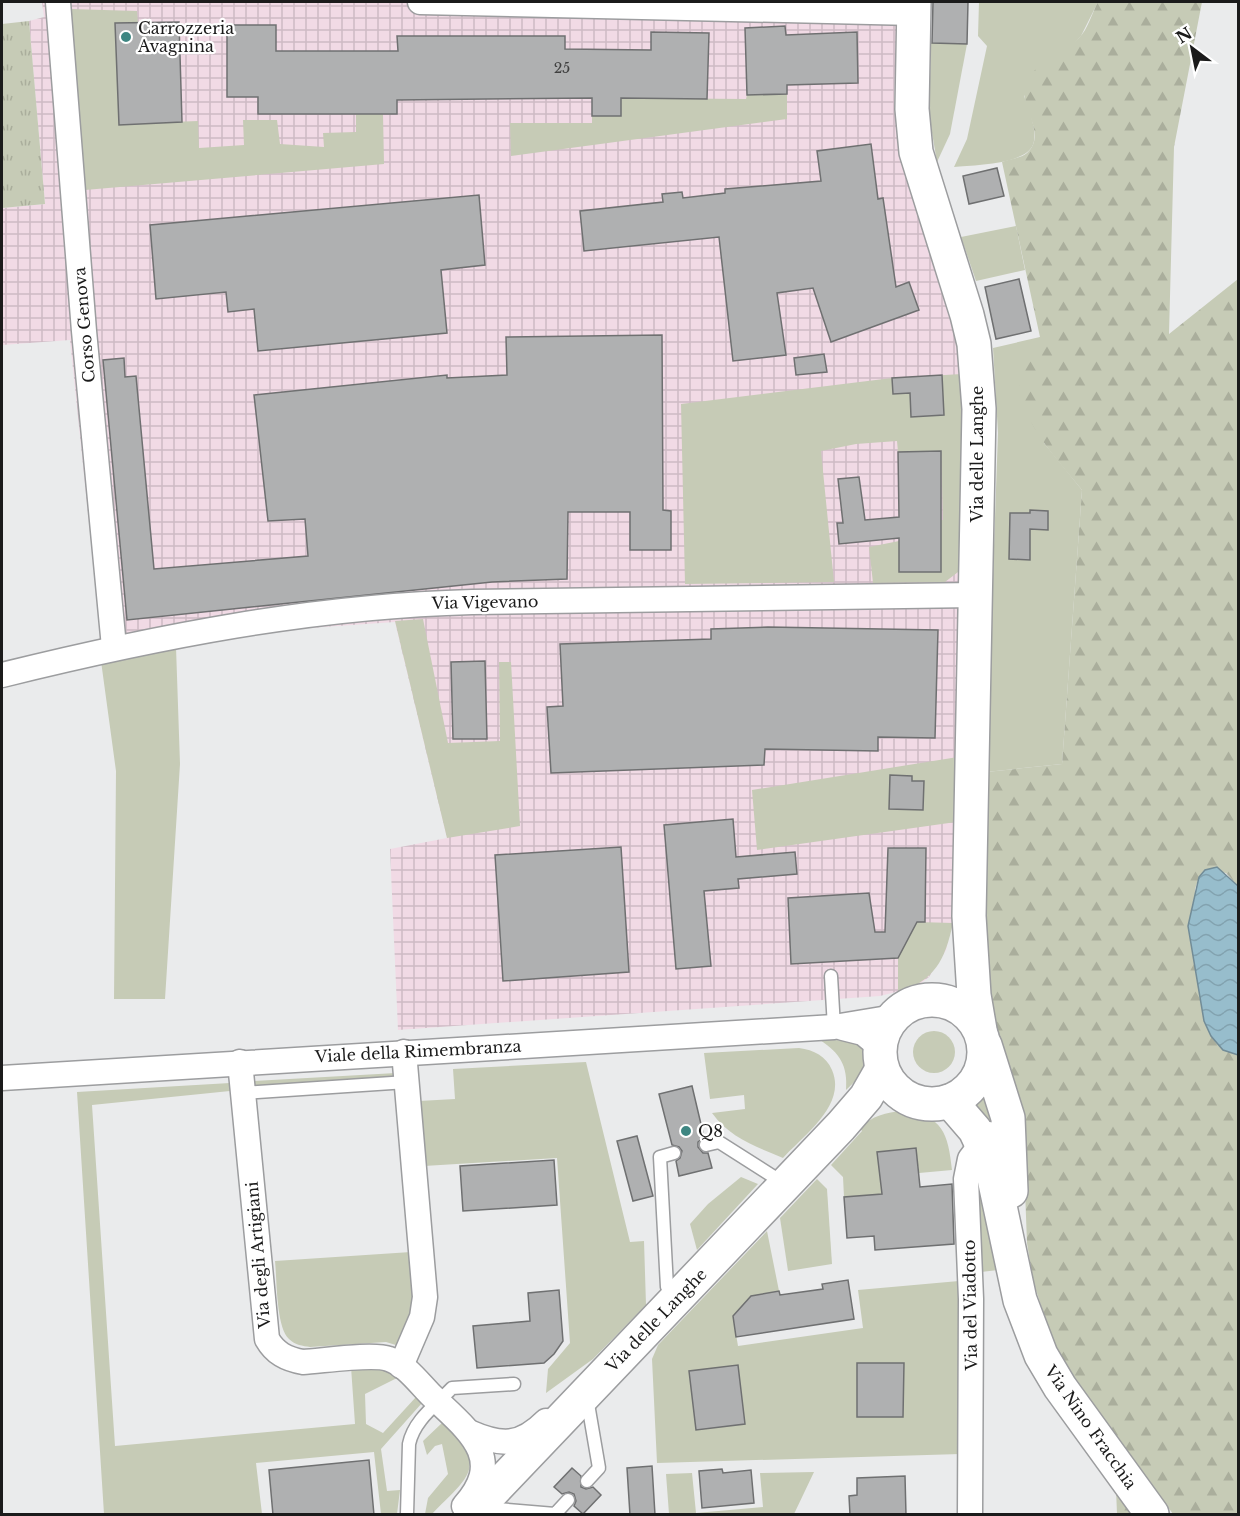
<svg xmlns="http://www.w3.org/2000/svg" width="1240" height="1516" font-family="'Libre Baskerville',serif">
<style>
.industrial{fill:url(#industrial-grid)}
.green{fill:#c6cbb6}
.forest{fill:url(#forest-firs)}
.park{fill:url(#park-tufts)}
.water{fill:url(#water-waves);stroke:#728c97;stroke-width:1.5}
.building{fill:#afb0b1;stroke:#6f7071;stroke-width:1.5}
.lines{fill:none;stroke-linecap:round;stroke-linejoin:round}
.lane-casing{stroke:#9c9d9f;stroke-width:15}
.street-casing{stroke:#9c9d9f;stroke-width:27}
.secondary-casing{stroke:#9c9d9f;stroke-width:36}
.lane{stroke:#fff;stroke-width:12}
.street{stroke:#fff;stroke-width:24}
.secondary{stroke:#fff;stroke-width:33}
.poi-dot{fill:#3e8682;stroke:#fff;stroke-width:2}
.labels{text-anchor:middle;stroke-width:4.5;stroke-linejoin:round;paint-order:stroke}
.number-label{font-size:14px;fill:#404040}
.poi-label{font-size:16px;fill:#1b1b1b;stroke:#fff;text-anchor:start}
.street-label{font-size:16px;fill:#1b1b1b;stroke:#fff}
</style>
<defs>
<pattern id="industrial-grid" width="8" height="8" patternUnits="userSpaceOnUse" patternTransform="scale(1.5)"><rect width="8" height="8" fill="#f1dae5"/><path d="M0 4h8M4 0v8" fill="none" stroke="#cebac4"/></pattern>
<pattern id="forest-firs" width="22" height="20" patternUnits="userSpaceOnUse" patternTransform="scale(1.5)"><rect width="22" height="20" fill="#c6cbb6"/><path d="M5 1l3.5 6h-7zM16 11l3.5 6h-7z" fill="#aaae9c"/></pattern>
<pattern id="park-tufts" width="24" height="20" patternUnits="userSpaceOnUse" patternTransform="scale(1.5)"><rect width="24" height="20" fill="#c6cbb6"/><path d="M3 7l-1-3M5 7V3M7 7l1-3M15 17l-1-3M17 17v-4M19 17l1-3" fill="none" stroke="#aaae9c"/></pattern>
<pattern id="water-waves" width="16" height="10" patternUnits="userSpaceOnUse" patternTransform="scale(1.5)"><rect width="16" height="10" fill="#97bdcc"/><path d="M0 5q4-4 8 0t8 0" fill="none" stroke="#82a2af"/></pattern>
</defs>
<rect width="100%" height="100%" fill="#eaebec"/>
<path class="industrial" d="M 42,2 L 897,2 L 894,106 L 899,151 L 957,342 L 963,394 L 953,917 L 946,950 L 929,977 L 916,987 L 880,996 L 398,1030 L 390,849 L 447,838 L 395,622 L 280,630 L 101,661 L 99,618 L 70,340 L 2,345 L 2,208 L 45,204 L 29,21 L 44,17 Z"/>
<g class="green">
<path d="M 979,2 L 1098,2 L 1081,36 L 1024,96 C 1029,110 1036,126 1034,141 C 1031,165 973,165 954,167 L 967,139 L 987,46 L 978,36 Z"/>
<path d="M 71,9 L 137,11 L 138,23 L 115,24 L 119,124 L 198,121 L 199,148 L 244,145 L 243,120 L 277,120 L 280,144 L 324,147 L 323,133 L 356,132 L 356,114 L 383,114 L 384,164 L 85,190 Z"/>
<path d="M 931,43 L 967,44 L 950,134 L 937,162 L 929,115 Z"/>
<path d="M 787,94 L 787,119 L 511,156 L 510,123 L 592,123 L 592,116 L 621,98 L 746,99 L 747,95 Z"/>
<path d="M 1016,226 L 1025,270 L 976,281 L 961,237 Z"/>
<path d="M 1040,337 L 1044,443 L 1082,490 L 1062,764 L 986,772 L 998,433 L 993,348 Z"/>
<path d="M 962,374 L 962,569 L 945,582 L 873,583 L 869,547 L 899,541 L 899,522 L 943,520 L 941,451 L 898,452 L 897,441 L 856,444 L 821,451 L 834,582 L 685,584 L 681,404 L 892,378 Z"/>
<path d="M 423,619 L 448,743 L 500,741 L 499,662 L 511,662 L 520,826 L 447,838 L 395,621 Z"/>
<path d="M 176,647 L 180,764 L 165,999 L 114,999 L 116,771 L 101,661 Z"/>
<path d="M 958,757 L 956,822 L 757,850 L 752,790 Z"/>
<path d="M 917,922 L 953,923 C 945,960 935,980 898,993 L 898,958 Z"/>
<circle cx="934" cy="1052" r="21"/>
<path d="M 820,1040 C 832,1039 877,1040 870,1061 C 866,1072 854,1082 846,1090 C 848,1066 840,1053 820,1040 Z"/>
<path d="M 799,1048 C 814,1050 826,1056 832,1070 C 847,1105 804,1135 783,1158 C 755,1146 730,1138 712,1113 L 745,1109 L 744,1095 L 710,1099 L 704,1053 Z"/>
<path d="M 586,1062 L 630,1242 L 644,1241 L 646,1305 L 593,1359 L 546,1393 L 548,1369 L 570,1343 L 557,1158 L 424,1166 L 419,1101 L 455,1099 L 453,1069 Z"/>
<path d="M 396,1073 L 397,1080 L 254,1089 L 254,1081 Z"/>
<path d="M 988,1081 L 996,1113 L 984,1127 L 965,1104 Z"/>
<path d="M 230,1083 L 230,1091 L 92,1105 L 115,1446 L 355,1424 L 351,1367 C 368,1366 384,1365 397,1378 L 365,1394 L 366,1424 L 383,1433 L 416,1397 L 422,1403 L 381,1449 L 387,1491 L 400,1490 L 397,1514 L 381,1514 L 374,1452 L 256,1463 L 262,1514 L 104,1514 L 77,1092 Z"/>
<path d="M 903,1111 C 943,1116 948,1133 952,1170 L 919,1173 L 916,1148 L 878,1152 L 883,1194 L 844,1197 L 843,1177 L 831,1165 L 862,1131 L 860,1128 C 872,1116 886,1112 903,1111 Z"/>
<path d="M 741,1177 L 758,1184 L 697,1250 L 690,1224 L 708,1204 Z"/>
<path d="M 817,1179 L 827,1189 L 832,1264 L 788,1271 L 780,1218 Z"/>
<path d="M 977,1182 L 982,1182 L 998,1270 L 981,1272 Z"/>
<path d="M 767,1231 L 779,1291 L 751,1296 L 733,1316 L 738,1346 L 863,1328 L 858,1290 L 959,1281 L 960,1454 L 657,1463 L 652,1359 L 658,1345 Z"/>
<path d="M 411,1252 L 415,1305 L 399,1346 L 386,1342 L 310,1347 C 303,1346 295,1345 289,1339 C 276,1327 277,1280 275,1261 Z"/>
<path d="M 442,1423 C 489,1467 470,1475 432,1514 L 425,1514 L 428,1498 L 448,1474 L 442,1444 L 435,1446 L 427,1455 L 423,1441 Z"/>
<path d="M 814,1472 L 794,1514 L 669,1514 L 666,1474 L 692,1473 L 696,1513 L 763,1507 L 760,1473 Z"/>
</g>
<g class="forest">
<path d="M 1098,2 L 1202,2 L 1174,147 L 1169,334 L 1238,279 L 1238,886 L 1226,873 L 1205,870 L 1199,877 L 1195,889 L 1211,1036 L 1223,1050 L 1238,1055 L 1238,1514 L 1173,1514 L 1068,1370 L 1053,1342 L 1033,1281 L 1027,1243 L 1022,1111 L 997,1037 L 985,947 L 986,772 L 1062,764 L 1082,490 C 1054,455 1007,409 1022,359 C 1025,351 1035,343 1040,337 L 1002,162 C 1009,159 1022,158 1027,153 C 1049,133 1016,104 1026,82 C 1035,63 1064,52 1079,38 C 1088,29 1092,13 1098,2 Z"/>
<path d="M 1116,1489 L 1133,1514 L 1117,1514 Z"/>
</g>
<path class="park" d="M 29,21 L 45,204 L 2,208 L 2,24 Z"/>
<path class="water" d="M 1217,867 L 1238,886 L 1238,1055 L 1223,1050 L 1211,1036 L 1204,1021 L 1188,926 L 1199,877 L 1205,870 Z"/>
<g class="building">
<path d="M 933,2 L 968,2 L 967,44 L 932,43 Z"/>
<path d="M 179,22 L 182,122 L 119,125 L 115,23 Z"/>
<path d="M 227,25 L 276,25 L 276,51 L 398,51 L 397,36 L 565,36 L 565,49 L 651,50 L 651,32 L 709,33 L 707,99 L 621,98 L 621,116 L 592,116 L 592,98 L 397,100 L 397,114 L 258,114 L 258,97 L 227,97 Z"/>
<path d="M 785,26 L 786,35 L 857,32 L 858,83 L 787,85 L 787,94 L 747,95 L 745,28 Z"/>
<path d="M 871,144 L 878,199 L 883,198 L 896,287 L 909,282 L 919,310 L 831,342 L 813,288 L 777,293 L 786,355 L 733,361 L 719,237 L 584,251 L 580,211 L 663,202 L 662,194 L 682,192 L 683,198 L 725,193 L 725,189 L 821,181 L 817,151 Z"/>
<path d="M 997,168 L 1004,196 L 969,204 L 963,176 Z"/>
<path d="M 479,195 L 485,265 L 441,270 L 447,333 L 258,351 L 254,309 L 228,312 L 226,292 L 156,299 L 150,225 Z"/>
<path d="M 1019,279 L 1031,331 L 996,339 L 985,287 Z"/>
<path d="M 662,335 L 663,510 L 671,511 L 671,550 L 630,550 L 630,512 L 568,512 L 567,579 L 492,582 L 127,620 L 103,360 L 124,358 L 125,377 L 136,376 L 154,569 L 308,556 L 305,519 L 268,521 L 254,395 L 447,375 L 447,378 L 507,375 L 506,337 Z"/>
<path d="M 824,354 L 827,372 L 796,375 L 794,358 Z"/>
<path d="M 942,375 L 944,415 L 911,417 L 910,393 L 893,394 L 892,378 Z"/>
<path d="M 941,451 L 941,572 L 899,572 L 899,538 L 839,544 L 837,523 L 843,523 L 838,479 L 859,477 L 865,520 L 899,517 L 898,452 Z"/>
<path d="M 1030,510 L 1048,511 L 1048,530 L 1030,529 L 1030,560 L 1009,559 L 1010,513 L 1030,513 Z"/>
<path d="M 768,627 L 938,630 L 935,738 L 878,737 L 878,751 L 765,749 L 764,765 L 551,773 L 547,707 L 563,706 L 560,644 L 711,639 L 711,629 Z"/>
<path d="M 485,661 L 487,739 L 453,739 L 451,662 Z"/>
<path d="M 890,775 L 912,776 L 912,781 L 924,781 L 923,810 L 889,809 Z"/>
<path d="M 733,819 L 736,857 L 795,852 L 797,874 L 738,879 L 739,888 L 704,891 L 711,966 L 676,969 L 664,825 Z"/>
<path d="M 621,847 L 629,972 L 503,981 L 495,855 Z"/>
<path d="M 888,848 L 926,848 L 925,922 L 917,922 L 898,958 L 791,964 L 788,898 L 869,893 L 875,932 L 885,932 Z"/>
<path d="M 692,1086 L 704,1137 L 698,1142 L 698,1147 L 703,1153 L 708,1153 L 712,1168 L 679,1176 L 676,1161 L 680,1158 L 682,1151 L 679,1147 L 672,1145 L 659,1094 Z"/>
<path d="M 637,1136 L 653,1196 L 633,1201 L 617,1141 Z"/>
<path d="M 916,1148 L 920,1187 L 952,1184 L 954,1244 L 875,1250 L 874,1236 L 847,1238 L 844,1197 L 882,1194 L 877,1152 Z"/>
<path d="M 554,1160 L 557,1205 L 463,1211 L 460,1166 Z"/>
<path d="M 848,1280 L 854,1319 L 736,1337 L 733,1316 L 751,1296 L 779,1291 L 780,1295 L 823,1289 L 822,1284 Z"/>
<path d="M 559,1290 L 563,1341 L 554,1354 L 544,1363 L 477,1368 L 473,1326 L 530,1321 L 528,1293 Z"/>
<path d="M 857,1363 L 904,1363 L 903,1417 L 857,1417 Z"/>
<path d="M 738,1365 L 745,1424 L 696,1430 L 689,1371 Z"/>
<path d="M 369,1460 L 374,1515 L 273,1515 L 269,1470 Z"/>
<path d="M 652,1466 L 655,1515 L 630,1515 L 627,1468 Z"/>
<path d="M 572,1468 L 581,1476 L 581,1487 L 586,1489 L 593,1487 L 601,1495 L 583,1514 L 574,1506 L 576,1501 L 574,1494 L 569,1492 L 562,1494 L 554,1487 Z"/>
<path d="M 722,1469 L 723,1473 L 751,1470 L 754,1503 L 702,1508 L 699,1471 Z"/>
<path d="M 905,1476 L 906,1515 L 850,1515 L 849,1496 L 857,1495 L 857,1478 Z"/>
</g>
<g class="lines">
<g class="lane-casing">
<g id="lane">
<path d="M 831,976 L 834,1027"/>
<path d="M 243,1093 L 407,1082"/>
<path d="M 706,1145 L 719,1142 L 785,1184"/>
<path d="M 674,1153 L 660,1157 L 667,1287 L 677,1297"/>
<path d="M 587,1481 L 599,1468 L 587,1398"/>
<path d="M 485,1508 L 555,1514 L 568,1500"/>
<path d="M 407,1514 L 409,1444 C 414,1420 436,1405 452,1388 L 514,1384"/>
</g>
</g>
<g class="street-casing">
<g id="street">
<path d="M 58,2 L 84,331 L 114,647"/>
<path d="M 420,2 L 914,13"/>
<path d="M 2,675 C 156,637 313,606 472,602 L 975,595"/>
<path d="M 843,1028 L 863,1033 L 880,1047"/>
<path d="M 240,1062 L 267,1339 C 275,1353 286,1359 303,1362 C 322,1361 373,1353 389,1359 C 405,1364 419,1383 431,1395 C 466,1429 508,1457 464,1506"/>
<path d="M 2,1078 L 834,1027 L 894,1017"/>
<path d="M 401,1366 L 422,1317 L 425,1297 L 404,1052"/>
<path d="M 469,1432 C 501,1446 520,1447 546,1421"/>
<path d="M 970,1514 L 971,1299 L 966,1179 L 970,1159 L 989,1134"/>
</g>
</g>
<g class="secondary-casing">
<g id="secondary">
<path d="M 914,2 L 912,109 L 916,152 L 967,315 L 974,344 L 979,409 L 969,916 L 974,995 L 980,1030"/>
<circle cx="932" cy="1052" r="52"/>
<path d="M 985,1045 L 1008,1118 L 1011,1191"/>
<path d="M 950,1101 L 975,1130 L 991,1164 L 1020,1300 L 1041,1355 L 1060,1387 L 1152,1514"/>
<path d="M 471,1514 L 841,1126 L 866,1097 L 882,1069"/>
</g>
</g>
<use href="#lane" class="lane"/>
<use href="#street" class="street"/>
<use href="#secondary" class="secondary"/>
</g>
<g class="poi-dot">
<circle cx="126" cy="37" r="6"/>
<circle cx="686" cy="1131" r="6"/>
</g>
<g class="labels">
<g class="number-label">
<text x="562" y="73">25</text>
</g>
<g class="poi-label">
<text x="138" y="34">Carrozzeria<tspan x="138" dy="18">Avagnina</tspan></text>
<text x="698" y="1137">Q8</text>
</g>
<g class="street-label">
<text transform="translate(84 325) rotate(-95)" y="6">Corso Genova</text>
<text transform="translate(977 454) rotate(-90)" y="6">Via delle Langhe</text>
<text transform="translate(485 602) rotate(-1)" y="6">Via Vigevano</text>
<text transform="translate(418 1051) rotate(-3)" y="6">Viale della Rimembranza</text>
<text transform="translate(258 1255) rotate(-95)" y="6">Via degli Artigiani</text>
<text transform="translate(970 1305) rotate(-91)" y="6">Via del Viadotto</text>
<text transform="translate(656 1320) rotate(-46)" y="6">Via delle Langhe</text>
<text transform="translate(1091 1427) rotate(55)" y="6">Via Nino Fracchia</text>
</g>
</g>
<rect width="1240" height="1516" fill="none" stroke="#1b1b1b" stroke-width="6"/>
<g transform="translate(1192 48) rotate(328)" stroke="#ffffff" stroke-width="4.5" paint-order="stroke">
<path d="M0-4.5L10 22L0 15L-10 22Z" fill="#1b1b1b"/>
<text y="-9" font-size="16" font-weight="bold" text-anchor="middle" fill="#1b1b1b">N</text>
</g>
</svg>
